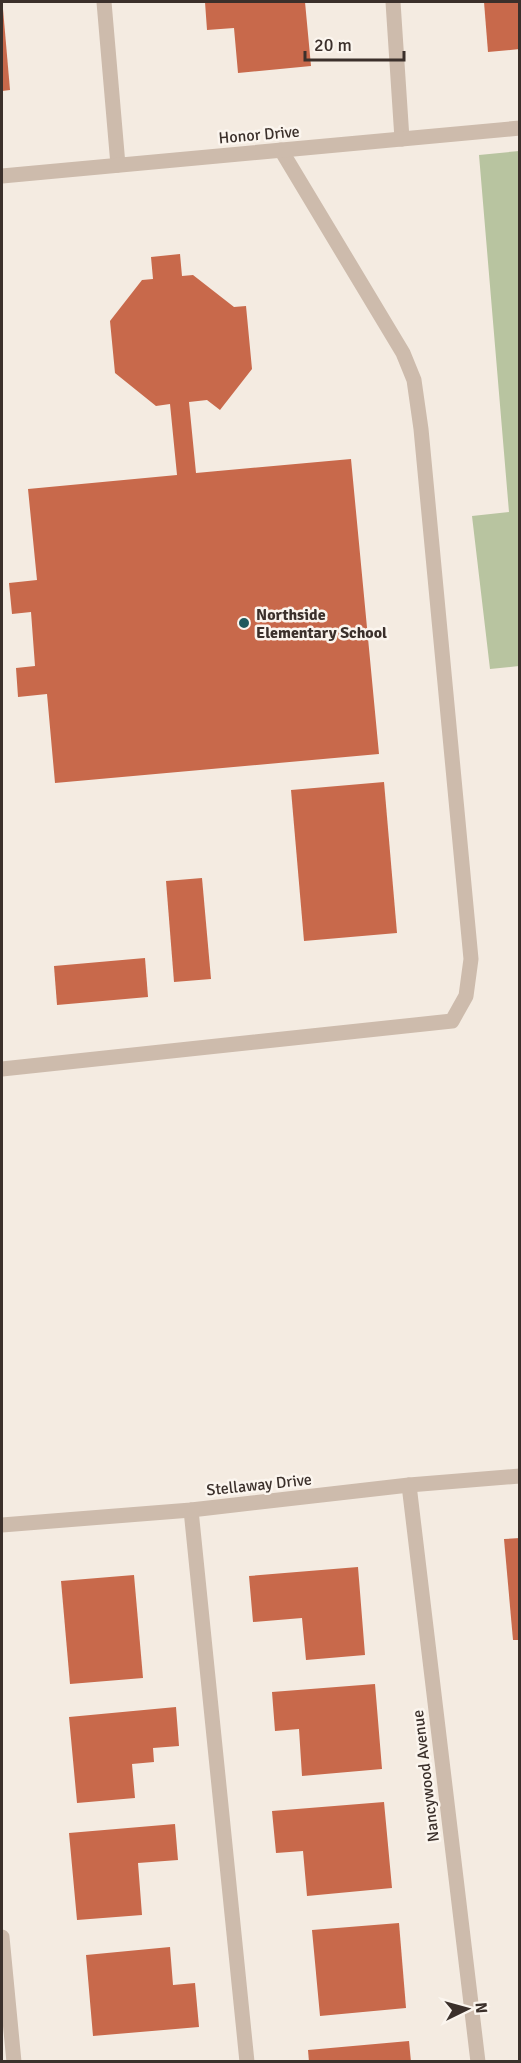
<svg xmlns="http://www.w3.org/2000/svg" width="521" height="2063" font-family="Signika,sans-serif">
<style>
.green{fill:#b8c4a0}
.building{fill:#c8694b}
.lines{fill:none;stroke-linecap:round;stroke-linejoin:round}
.service{stroke:#cdbbac;stroke-width:15}
.minor{stroke:#cdbbac;stroke-width:15}
.tertiary{stroke:#cdbbac;stroke-width:15}
.poi-dot{fill:#1f5a5e;stroke:#fbf5ee;stroke-width:2}
.labels{text-anchor:middle;stroke-width:5;stroke-linejoin:round;paint-order:stroke}
.street-label{font-size:16px;fill:#3b302b;stroke:#fbf5ee}
.poi-label{font-size:16px;font-weight:bold;fill:#3b302b;stroke:#fbf5ee;text-anchor:start}
</style>
<rect width="100%" height="100%" fill="#f4ebe1"/>
<path class="green" d="M 519,151 L 519,666 L 490,669 L 472,516 L 509,512 L 479,155 Z"/>
<g class="building">
<path d="M 205,2 L 305,2 L 311,66 L 238,73 L 234,28 L 207,30 Z"/>
<path d="M 484,2 L 520,2 L 520,49 L 488,52 Z"/>
<path d="M 2,9 L 3,9 L 10,90 L 2,91 Z"/>
<path d="M 180,254 L 182,276 L 193,275 L 234,307 L 246,306 L 252,369 L 220,410 L 207,400 L 189,402 L 196,473 L 351,459 L 379,754 L 55,783 L 47,694 L 18,697 L 16,668 L 35,666 L 31,612 L 12,614 L 9,583 L 37,580 L 28,489 L 177,475 L 170,404 L 156,406 L 115,373 L 110,321 L 142,280 L 153,279 L 151,257 Z"/>
<path d="M 384,782 L 397,933 L 304,941 L 291,790 Z"/>
<path d="M 202,878 L 211,979 L 174,982 L 166,881 Z"/>
<path d="M 145,958 L 148,997 L 57,1005 L 54,966 Z"/>
<path d="M 520,1538 L 520,1640 L 513,1640 L 504,1539 Z"/>
<path d="M 358,1567 L 365,1655 L 306,1660 L 302,1618 L 253,1622 L 249,1576 Z"/>
<path d="M 134,1575 L 143,1678 L 70,1684 L 61,1581 Z"/>
<path d="M 375,1684 L 382,1769 L 302,1776 L 299,1729 L 275,1731 L 272,1692 Z"/>
<path d="M 176,1707 L 179,1746 L 153,1748 L 154,1762 L 132,1764 L 135,1798 L 77,1803 L 69,1717 Z"/>
<path d="M 384,1802 L 392,1888 L 307,1896 L 303,1851 L 276,1853 L 272,1811 Z"/>
<path d="M 175,1824 L 178,1860 L 138,1863 L 142,1915 L 77,1920 L 69,1833 Z"/>
<path d="M 399,1923 L 406,2008 L 320,2016 L 312,1930 Z"/>
<path d="M 170,1947 L 173,1985 L 195,1983 L 199,2027 L 93,2036 L 86,1955 Z"/>
<path d="M 409,2041 L 411,2062 L 309,2062 L 308,2050 Z"/>
</g>
<g class="lines">
<g class="service">
<path d="M 104,2 L 118,165"/>
<path d="M 2,1069 L 452,1021 L 466,996 L 471,959 L 421,429 L 414,380 L 403,353 L 281,150"/>
<path d="M 191,1510 L 247,2062"/>
</g>
<g class="minor">
<path d="M 393,2 L 402,139"/>
<path d="M 409,1485 L 478,2062"/>
<path d="M 2,1525 L 191,1510 L 409,1485 L 520,1476"/>
</g>
<g class="tertiary">
<path d="M 2,176 L 520,128"/>
<path d="M 2,1937 L 14,2062"/>
</g>
</g>
<circle class="poi-dot" cx="244" cy="623" r="6"/>
<g class="labels">
<g class="street-label">
<text transform="translate(259 134) rotate(-5)" y="6">Honor Drive</text>
<text transform="translate(259 1484) rotate(-6)" y="6">Stellaway Drive</text>
<text transform="translate(425 1776) rotate(-97)" y="6">Nancywood Avenue</text>
</g>
<g class="poi-label">
<text x="256" y="620">Northside<tspan x="256" dy="18">Elementary School</tspan></text>
</g>
</g>
<rect width="521" height="2063" fill="none" stroke="#3b302b" stroke-width="6"/>
<g transform="translate(467 2009) rotate(85)" stroke="#fbf5ee" stroke-width="4.5" paint-order="stroke">
<path d="M0-4.5L10 22L0 15L-10 22Z" fill="#3b302b"/>
<text y="-9" font-size="16" font-weight="bold" text-anchor="middle" fill="#3b302b">N</text>
</g>
<path d="M305 51v9h99v-9" fill="none" stroke="#3b302b" stroke-width="3"/>
<text x="314" y="51" font-size="18" fill="#3b302b" stroke="#fbf5ee" stroke-width="4.5" paint-order="stroke">20 m</text>
</svg>
